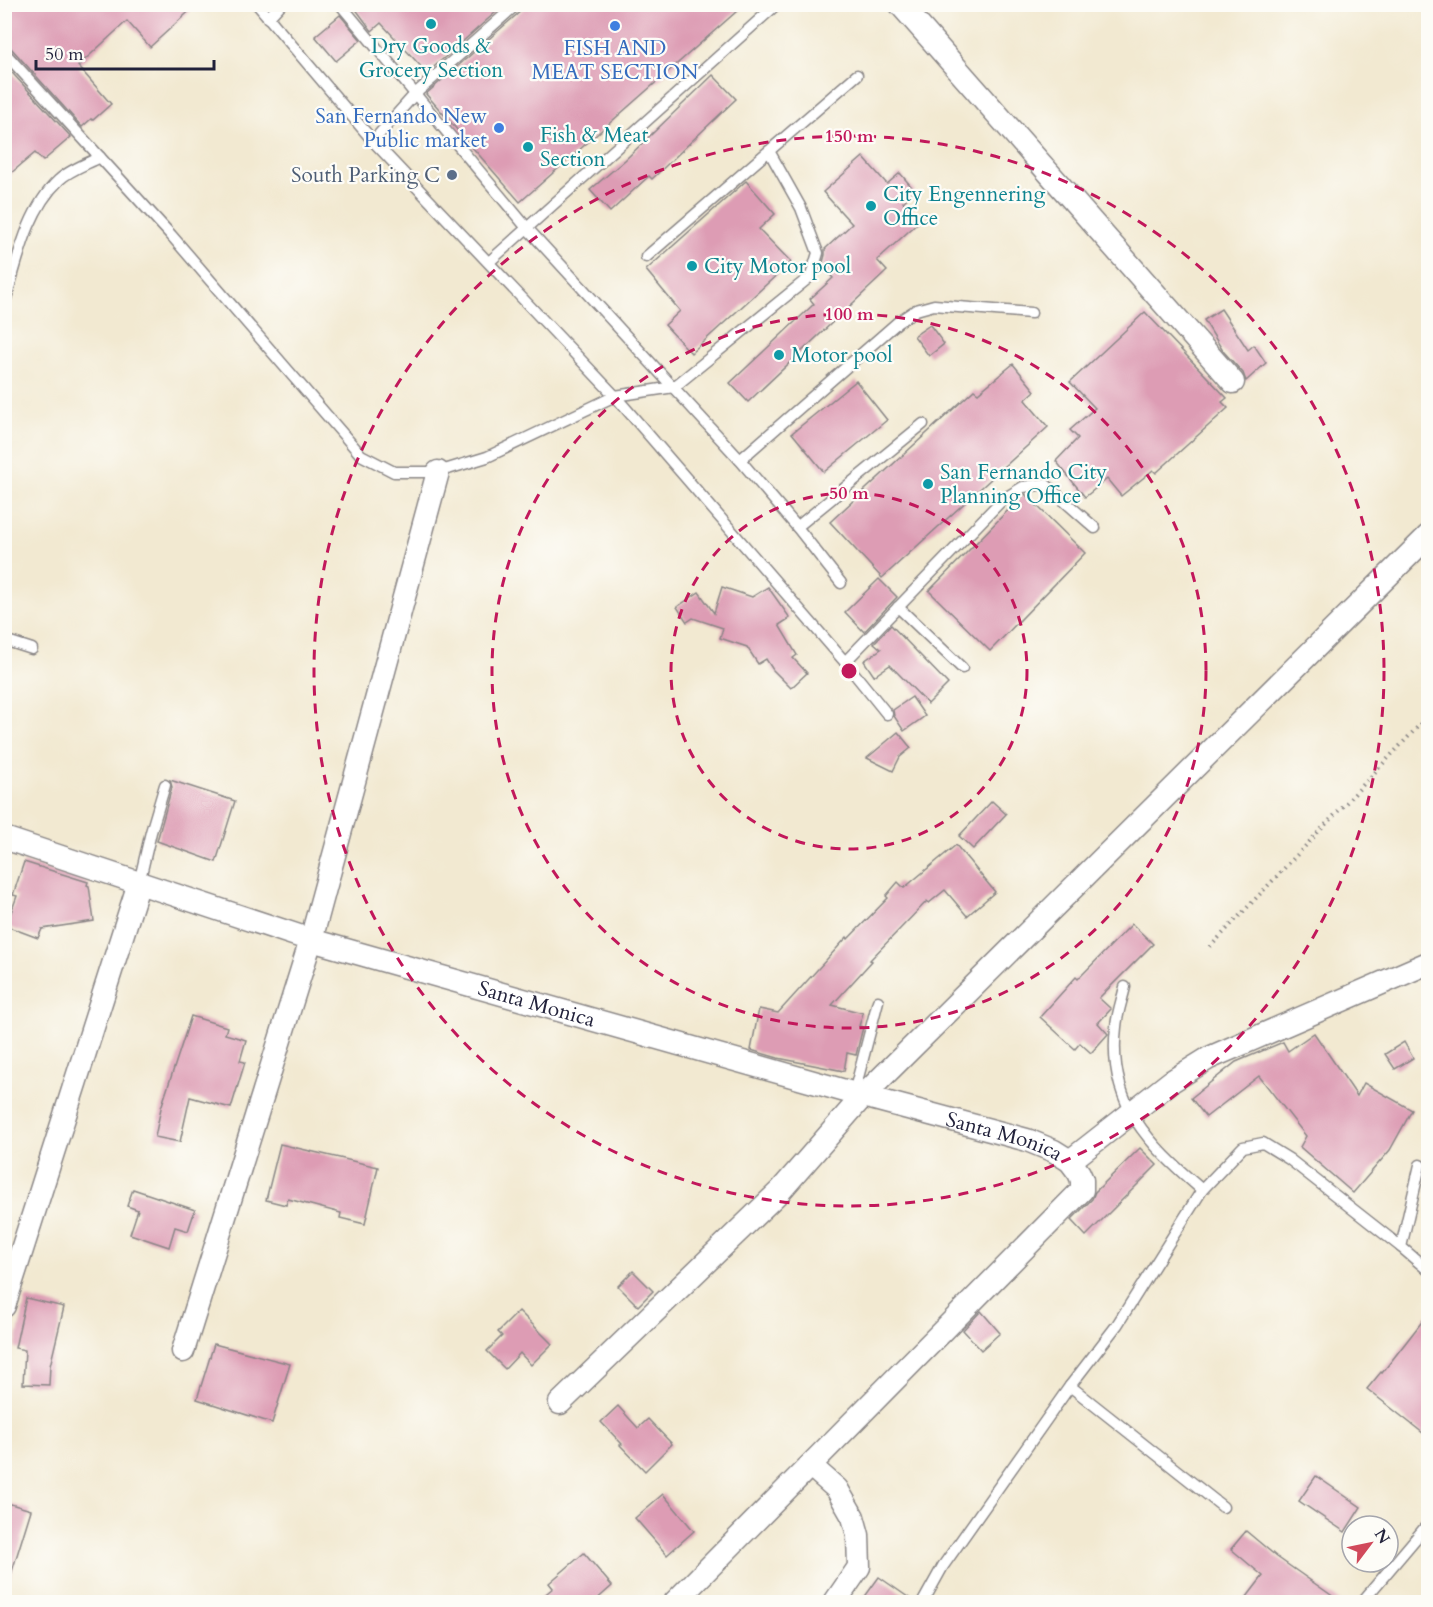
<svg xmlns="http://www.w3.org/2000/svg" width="1433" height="1607" font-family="Cardo,serif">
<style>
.building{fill:#dd9cb4}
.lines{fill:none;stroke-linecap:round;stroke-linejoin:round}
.service-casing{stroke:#8a8686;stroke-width:13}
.minor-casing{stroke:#8a8686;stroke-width:25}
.path{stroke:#8a8686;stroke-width:4;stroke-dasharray:1.5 4.5;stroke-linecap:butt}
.service{stroke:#fff;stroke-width:10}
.minor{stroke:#fff;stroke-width:22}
.ring{fill:none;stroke:#c2185b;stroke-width:3;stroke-dasharray:10 8}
.culture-dot{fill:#0f9aa8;stroke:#fdfcf7;stroke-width:2}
.shop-dot{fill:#3f7fe0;stroke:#fdfcf7;stroke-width:2}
.service-dot{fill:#5c6f8a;stroke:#fdfcf7;stroke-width:2}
.labels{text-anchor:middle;stroke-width:4.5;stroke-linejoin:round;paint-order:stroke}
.culture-label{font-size:21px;fill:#0d838f;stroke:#fdfcf7;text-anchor:start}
.shop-label{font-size:21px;fill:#366cbe;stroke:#fdfcf7}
.service-label{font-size:21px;fill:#4e5e75;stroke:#fdfcf7;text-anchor:end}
.street-label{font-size:21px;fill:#22223b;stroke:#fdfcf7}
.centre{fill:#c2185b;stroke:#fdfcf7;stroke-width:3}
.ring-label{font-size:18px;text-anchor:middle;font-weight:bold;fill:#c2185b;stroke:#fdfcf7;stroke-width:4.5;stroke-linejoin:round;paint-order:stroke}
</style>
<rect width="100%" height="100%" fill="#fdfcf7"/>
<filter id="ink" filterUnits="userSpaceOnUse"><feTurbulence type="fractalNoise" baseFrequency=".0167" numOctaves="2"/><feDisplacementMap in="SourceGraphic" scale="12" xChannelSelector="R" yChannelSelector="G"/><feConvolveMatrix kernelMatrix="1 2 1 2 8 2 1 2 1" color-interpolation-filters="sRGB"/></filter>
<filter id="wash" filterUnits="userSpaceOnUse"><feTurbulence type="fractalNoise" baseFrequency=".008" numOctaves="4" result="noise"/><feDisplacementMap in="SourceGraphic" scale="24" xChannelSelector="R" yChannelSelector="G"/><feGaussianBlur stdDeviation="1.35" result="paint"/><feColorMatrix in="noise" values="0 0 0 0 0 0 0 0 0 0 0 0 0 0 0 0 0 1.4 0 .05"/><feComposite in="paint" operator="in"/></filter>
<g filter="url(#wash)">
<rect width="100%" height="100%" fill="#f2e9d1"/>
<g id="blocks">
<g class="building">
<path d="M 4,4 L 197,4 L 150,47 L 127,21 L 78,66 L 111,104 L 93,120 L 91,119 L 82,127 L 10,47 L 4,45 Z"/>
<path d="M 352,4 L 505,4 L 427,73 L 381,23 L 372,31 Z"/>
<path d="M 524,4 L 745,4 L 520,202 L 426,94 L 522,10 Z"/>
<path d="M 340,15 L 361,40 L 336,61 L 315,36 Z"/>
<path d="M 4,64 L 71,137 L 43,161 L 35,153 L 4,179 Z"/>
<path d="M 713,75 L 736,99 L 652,179 L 649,176 L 610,212 L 590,190 L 625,160 Z"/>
<path d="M 863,157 L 887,184 L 900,173 L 915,191 L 903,202 L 920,221 L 877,260 L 887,271 L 748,402 L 730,383 L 814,304 L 810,299 L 833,278 L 822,266 L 825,255 L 825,249 L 852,224 L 823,192 Z"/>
<path d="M 746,181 L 775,214 L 759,229 L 791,262 L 691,353 L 665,325 L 680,311 L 646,270 Z"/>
<path d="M 1221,309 L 1248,350 L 1254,345 L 1266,363 L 1246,381 L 1243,373 L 1223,351 L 1204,320 Z"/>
<path d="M 1145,312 L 1227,398 L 1222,402 L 1228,408 L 1156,473 L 1153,470 L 1121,496 L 1107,479 L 1085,497 L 1056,461 L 1078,438 L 1070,430 L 1095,408 L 1070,382 Z"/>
<path d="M 930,325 L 944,344 L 929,356 L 914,336 Z"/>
<path d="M 1013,364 L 1035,391 L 1025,400 L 1048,427 L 882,578 L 830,522 L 974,390 L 978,393 Z"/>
<path d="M 856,381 L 887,420 L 824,472 L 792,433 Z"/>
<path d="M 1025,494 L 1085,553 L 990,651 L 929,591 L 1020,498 Z"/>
<path d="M 879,579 L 897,597 L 864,632 L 845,612 Z"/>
<path d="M 722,587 L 752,597 L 768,587 L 790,618 L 779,625 L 797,655 L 793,658 L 807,673 L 791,688 L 773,670 L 766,659 L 758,664 L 747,647 L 720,638 L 723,628 L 693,618 L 687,622 L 677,607 L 699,592 L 714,613 Z"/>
<path d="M 891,625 L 948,684 L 928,704 L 890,665 L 874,676 L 864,661 L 881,649 L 874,643 Z"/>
<path d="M 912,697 L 925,716 L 904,731 L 894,716 L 893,710 Z"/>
<path d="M 898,732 L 911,748 L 900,757 L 893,771 L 867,758 Z"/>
<path d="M 170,780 L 235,801 L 216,862 L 157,841 L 172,787 Z"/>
<path d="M 992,801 L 1006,814 L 973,849 L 959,836 Z"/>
<path d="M 956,845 L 995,892 L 967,916 L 945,890 L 929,903 L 927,901 L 870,960 L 872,961 L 832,1005 L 863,1013 L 859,1026 L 863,1027 L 856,1055 L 847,1053 L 844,1071 L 778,1058 L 751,1050 L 759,1009 L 778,1013 L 847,937 L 848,939 L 888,898 L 886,896 L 898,882 L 904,888 Z"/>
<path d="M 24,862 L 88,882 L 87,885 L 89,886 L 94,921 L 42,929 L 38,938 L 6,926 L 17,896 L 13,895 Z"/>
<path d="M 1132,924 L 1153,944 L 1099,998 L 1111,1009 L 1098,1023 L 1108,1034 L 1091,1053 L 1080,1043 L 1075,1049 L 1040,1017 L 1076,977 L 1078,979 Z"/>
<path d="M 191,1016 L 227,1027 L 225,1034 L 246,1040 L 240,1061 L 245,1062 L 231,1108 L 190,1097 L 180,1142 L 155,1137 L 161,1108 Z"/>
<path d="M 1314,1033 L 1357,1096 L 1364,1083 L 1412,1110 L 1390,1150 L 1353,1193 L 1300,1147 L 1306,1136 L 1259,1076 L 1206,1117 L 1191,1098 L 1236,1062 L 1283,1042 L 1288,1051 Z"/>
<path d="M 1404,1042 L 1413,1058 L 1395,1069 L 1385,1054 Z"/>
<path d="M 280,1144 L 378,1167 L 365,1224 L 340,1218 L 341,1213 L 288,1199 L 286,1205 L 266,1200 Z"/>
<path d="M 1140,1148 L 1157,1165 L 1086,1236 L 1071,1220 L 1092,1199 L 1095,1192 Z"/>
<path d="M 133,1189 L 195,1210 L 188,1231 L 175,1227 L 169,1247 L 130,1234 L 138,1210 L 127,1206 Z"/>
<path d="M 633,1271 L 653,1291 L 638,1306 L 618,1286 Z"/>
<path d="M 26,1298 L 64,1307 L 50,1366 L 49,1385 L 23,1384 L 25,1350 L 15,1348 Z"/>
<path d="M 519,1311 L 552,1344 L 531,1365 L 520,1353 L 505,1369 L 487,1351 L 502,1336 L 498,1332 Z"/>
<path d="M 981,1311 L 1000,1333 L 981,1350 L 963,1330 Z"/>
<path d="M 1428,1314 L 1428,1437 L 1367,1389 L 1381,1372 L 1382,1373 Z"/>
<path d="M 214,1344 L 290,1364 L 272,1423 L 197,1399 Z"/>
<path d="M 618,1406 L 638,1428 L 648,1419 L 672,1444 L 645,1471 L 620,1445 L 622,1444 L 601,1422 Z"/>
<path d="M 1316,1476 L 1361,1507 L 1345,1532 L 1299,1501 Z"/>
<path d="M 663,1494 L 694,1531 L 667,1555 L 635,1518 Z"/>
<path d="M 4,1502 L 31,1510 L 9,1581 L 4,1581 Z"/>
<path d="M 1246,1531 L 1277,1557 L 1341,1602 L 1243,1602 L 1263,1576 L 1231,1549 Z"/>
<path d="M 584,1553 L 612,1586 L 594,1602 L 536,1602 L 553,1588 L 549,1583 Z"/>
<path d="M 879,1577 L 915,1602 L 861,1602 Z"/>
</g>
</g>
</g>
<g filter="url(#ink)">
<use href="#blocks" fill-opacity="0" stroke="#8a8686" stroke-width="1.5"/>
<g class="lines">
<g class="service-casing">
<g id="service">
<path d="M 257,4 L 373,141 L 615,396 L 845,662 L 887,714"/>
<path d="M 340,4 L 527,228 L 740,460 L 797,527 L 923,424"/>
<path d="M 268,18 L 281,4"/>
<path d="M 4,52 L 171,235 L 361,455 L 394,472 L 438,472 L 487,457 L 615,396 L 674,387 L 811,276 L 818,253 L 801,208 L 769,151"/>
<path d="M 373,141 L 415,94 L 517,4"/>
<path d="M 646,257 L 857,75"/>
<path d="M 489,262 L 777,4"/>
<path d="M 4,305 C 17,263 26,211 59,180 C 69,170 87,164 100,157"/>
<path d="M 740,460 L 898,322 L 916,310 L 934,305 L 1031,313"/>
<path d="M 797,527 L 841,583"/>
<path d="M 898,607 L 962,668"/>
<path d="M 4,640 L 32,649"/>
<path d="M 845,662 L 1002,500 L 1023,487 L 1045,484 L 1095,528"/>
<path d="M 139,883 L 151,832 L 165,785"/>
<path d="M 1125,987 C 1122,1000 1117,1014 1116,1027 C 1107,1104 1149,1144 1202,1190"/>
<path d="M 854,1093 L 878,1001"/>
<path d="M 1420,1165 L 1401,1247 L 1428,1270"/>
<path d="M 1070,1386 L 1223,1507"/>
<path d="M 923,1602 L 943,1566 L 1070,1386 L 1117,1325 L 1202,1190 L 1243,1147 L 1263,1143 L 1289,1159 L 1401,1247"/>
<path d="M 1362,1602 L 1428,1524"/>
</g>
</g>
<g class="minor-casing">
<g id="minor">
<path d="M 900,4 L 1233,382"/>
<path id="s1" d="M 4,838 L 311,940 L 863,1096 L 1027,1140 L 1054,1151 L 1070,1161 L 1079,1173 L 1082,1180 L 1082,1190 L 675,1602"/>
<path d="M 1070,1161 L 1172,1081 L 1209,1058 L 1428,963"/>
<path d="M 4,1306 L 139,883"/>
<path d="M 183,1351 L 311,940 L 438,472"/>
<path d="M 560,1403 L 781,1190 L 863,1096 L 1428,536"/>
<path d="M 811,1466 L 837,1489 L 853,1517 L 858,1535 L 859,1567 L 835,1602"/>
</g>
</g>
<path class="path" d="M 1210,947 L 1428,716"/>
<use href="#service" class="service"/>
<use href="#minor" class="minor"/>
</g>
</g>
<g class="ring">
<circle cx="849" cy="671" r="178"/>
<circle cx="849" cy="671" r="357"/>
<circle cx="849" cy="671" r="535"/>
</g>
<g class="culture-dot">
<circle cx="431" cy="24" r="6"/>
<circle cx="528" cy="147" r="6"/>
<circle cx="871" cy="206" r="6"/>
<circle cx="692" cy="266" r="6"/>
<circle cx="779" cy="355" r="6"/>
<circle cx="928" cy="484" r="6"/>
</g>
<g class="shop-dot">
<circle cx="615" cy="26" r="6"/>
<circle cx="499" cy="128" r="6"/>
</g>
<circle class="service-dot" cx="452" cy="175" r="6"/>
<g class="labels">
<g class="culture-label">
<text x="431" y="53" text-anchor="middle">Dry Goods &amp;<tspan x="431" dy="24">Grocery Section</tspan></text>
<text x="540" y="142">Fish &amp; Meat<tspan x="540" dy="24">Section</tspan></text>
<text x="883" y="201">City Engennering<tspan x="883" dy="24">Office</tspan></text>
<text x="704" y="273">City Motor pool</text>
<text x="791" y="362">Motor pool</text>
<text x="940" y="479">San Fernando City<tspan x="940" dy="24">Planning Office</tspan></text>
</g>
<g class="shop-label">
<text x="615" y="55">FISH AND<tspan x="615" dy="24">MEAT SECTION</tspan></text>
<text x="487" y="123" text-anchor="end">San Fernando New<tspan x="487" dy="24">Public market</tspan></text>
</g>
<g class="service-label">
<text x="440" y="182">South Parking C</text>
</g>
<g class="street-label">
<text dy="7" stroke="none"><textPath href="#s1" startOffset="558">Santa Monica</textPath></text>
<text dy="7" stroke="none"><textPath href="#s1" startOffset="1044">Santa Monica</textPath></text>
</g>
</g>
<circle cx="849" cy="671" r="9" class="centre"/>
<g class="ring-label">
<text x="849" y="142">150 m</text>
<text x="849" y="320">100 m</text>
<text x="849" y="499">50 m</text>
</g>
<rect width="1433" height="1607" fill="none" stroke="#fdfcf7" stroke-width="24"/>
<g transform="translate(1370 1544) rotate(58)"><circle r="28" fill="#fdfcf7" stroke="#a5a5ac" stroke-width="1.5"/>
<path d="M0-4.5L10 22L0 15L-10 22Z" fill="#d1495b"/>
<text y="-9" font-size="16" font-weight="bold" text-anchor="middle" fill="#22223b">N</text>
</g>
<path d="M36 60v9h178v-9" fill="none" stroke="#22223b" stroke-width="3"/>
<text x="45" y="60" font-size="18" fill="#22223b" stroke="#fdfcf7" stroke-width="4.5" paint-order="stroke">50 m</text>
</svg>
